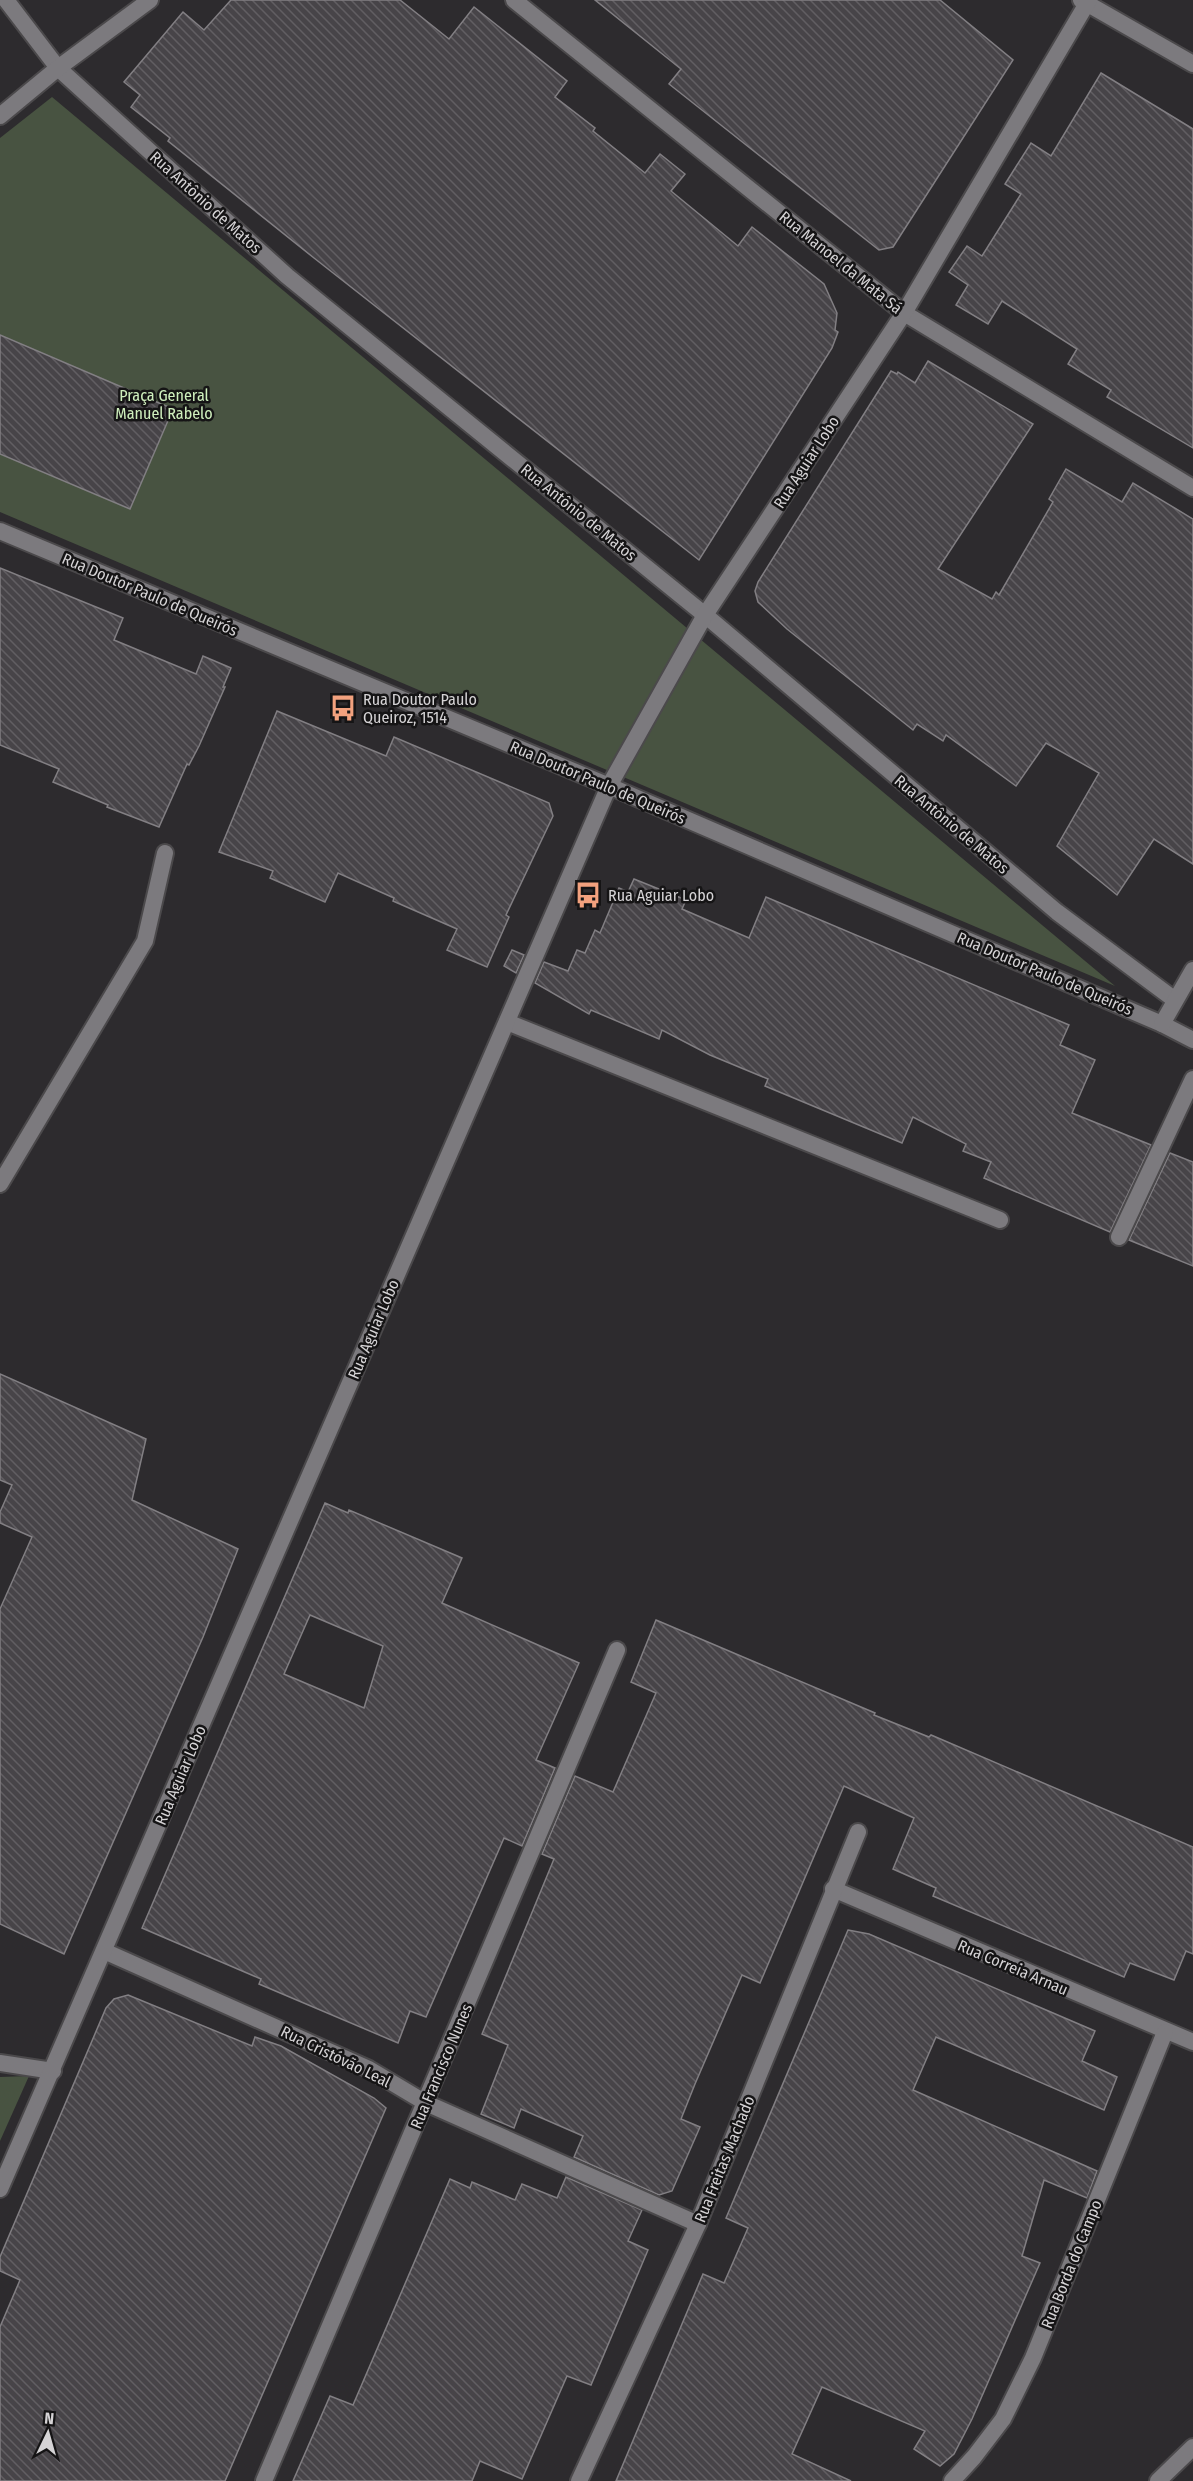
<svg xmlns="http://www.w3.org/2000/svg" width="1193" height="2481" font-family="'Fira Sans Condensed',sans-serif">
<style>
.park{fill:#485341}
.building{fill:url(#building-back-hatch);stroke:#827f83;stroke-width:1.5;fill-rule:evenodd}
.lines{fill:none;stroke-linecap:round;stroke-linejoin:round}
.service-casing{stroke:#4b494b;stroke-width:20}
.minor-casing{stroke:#4b494b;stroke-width:20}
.service{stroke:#7c7a7e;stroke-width:16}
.minor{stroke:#7c7a7e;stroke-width:16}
.labels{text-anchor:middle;stroke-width:5;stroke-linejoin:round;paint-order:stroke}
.street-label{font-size:16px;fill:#d5d3d5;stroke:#151415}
.park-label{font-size:16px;fill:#cfefbd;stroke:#151415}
.poi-label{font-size:16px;fill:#d5d3d5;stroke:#151415;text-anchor:start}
</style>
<defs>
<pattern id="building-back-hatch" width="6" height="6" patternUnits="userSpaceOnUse" patternTransform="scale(1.5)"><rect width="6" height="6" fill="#474448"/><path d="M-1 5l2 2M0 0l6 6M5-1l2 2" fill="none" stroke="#615e62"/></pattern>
</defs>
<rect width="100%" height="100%" fill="#2d2b2e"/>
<g class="park">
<path d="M 52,97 L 1115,986 L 0,512 L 0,138 Z"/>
<path d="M 29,2076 L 0,2141 L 0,2077 Z"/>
</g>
<g class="building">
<path d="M 231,0 L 400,0 L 449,39 L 474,7 L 567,81 L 555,97 L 595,128 L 593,131 L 645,173 L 660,154 L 685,174 L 671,191 L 738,246 L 752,227 L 824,284 L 837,313 L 835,330 L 838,332 L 832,348 L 699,560 L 314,258 L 168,141 L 170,138 L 131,107 L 140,95 L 124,82 L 183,12 L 204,30 Z"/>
<path d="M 595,0 L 940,0 L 1013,60 L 893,247 L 879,250 L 669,84 L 681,69 Z"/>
<path d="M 1101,73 L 1193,129 L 1193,448 L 1107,397 L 1111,390 L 1068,364 L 1077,349 L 1002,301 L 988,324 L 956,305 L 968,285 L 949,272 L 967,246 L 982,256 L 1021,194 L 1005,184 L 1031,143 L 1051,156 Z"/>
<path d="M 0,335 L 173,409 L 130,509 L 0,454 Z"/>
<path d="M 928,361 L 1033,424 L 938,569 L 992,599 L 996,592 L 999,595 L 1053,502 L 1049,499 L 1066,469 L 1122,502 L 1133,483 L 1193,519 L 1193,864 L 1154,839 L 1117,895 L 1057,846 L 1099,773 L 1046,743 L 1016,786 L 946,735 L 943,741 L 917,724 L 913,730 L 787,629 L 758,602 L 755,591 L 758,582 L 891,371 L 897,374 L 898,372 L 915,383 Z"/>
<path d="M 0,568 L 123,618 L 114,640 L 196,674 L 203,656 L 231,668 L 223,687 L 225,687 L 199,746 L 189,765 L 187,764 L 159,827 L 107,807 L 108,805 L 53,782 L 59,769 L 0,745 Z"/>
<path d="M 277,711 L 386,756 L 394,737 L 549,803 L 553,816 L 506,915 L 509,917 L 487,967 L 447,950 L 457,929 L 393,901 L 394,898 L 338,873 L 325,902 L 270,878 L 273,871 L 219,852 Z"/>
<path d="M 634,879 L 686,900 L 682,909 L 749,938 L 766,897 L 1069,1025 L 1060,1045 L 1095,1060 L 1072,1113 L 1151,1145 L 1110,1232 L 984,1178 L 991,1162 L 963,1151 L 966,1144 L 913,1117 L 902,1143 L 765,1086 L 768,1079 L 710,1055 L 662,1030 L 659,1039 L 591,1010 L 589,1014 L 535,983 L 544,962 L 568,971 L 577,950 L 585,953 L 595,930 L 600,933 L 619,888 L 628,892 Z"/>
<path d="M 512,950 L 524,955 L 516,973 L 504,966 Z"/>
<path d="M 1170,1153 L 1193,1162 L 1193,1266 L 1129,1240 Z"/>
<path d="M 0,1374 L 146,1439 L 132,1500 L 238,1549 L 203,1637 L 64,1954 L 0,1924 L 0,1609 L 32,1537 L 0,1523 L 0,1512 L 12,1485 L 0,1480 Z"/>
<path d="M 325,1503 L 348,1513 L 349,1510 L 462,1558 L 442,1603 L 579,1663 L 536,1760 L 555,1768 L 522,1846 L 504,1838 L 426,2017 L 410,2011 L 398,2043 L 259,1984 L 261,1979 L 142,1928 ZM 310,1615 L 383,1646 L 364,1708 L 284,1674 Z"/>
<path d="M 656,1620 L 875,1713 L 874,1715 L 929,1737 L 931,1735 L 1193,1847 L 1193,1954 L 1186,1951 L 1174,1980 L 1130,1963 L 1124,1977 L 933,1896 L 936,1888 L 893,1869 L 914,1818 L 844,1786 L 760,1983 L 742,1975 L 695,2084 L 681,2119 L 700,2127 L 672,2191 L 659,2195 L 574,2157 L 583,2136 L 521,2109 L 514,2128 L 481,2114 L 508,2045 L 482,2034 L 554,1859 L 542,1854 L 575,1776 L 613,1792 L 656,1693 L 631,1682 Z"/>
<path d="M 848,1930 L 869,1934 L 1095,2031 L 1082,2061 L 1117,2077 L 1104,2110 L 936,2037 L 913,2090 L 1097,2171 L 1087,2198 L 1044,2180 L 1022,2256 L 1040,2263 L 972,2419 L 954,2454 L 940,2466 L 914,2449 L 925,2431 L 822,2387 L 792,2454 L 851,2481 L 616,2481 L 703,2274 L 724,2283 L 748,2228 L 726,2218 Z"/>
<path d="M 128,1995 L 252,2046 L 255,2037 L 281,2046 L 374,2098 L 386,2108 L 225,2481 L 0,2481 L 0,2327 L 20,2280 L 0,2271 L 0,2257 L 106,2008 L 114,1999 Z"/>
<path d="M 566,2177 L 642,2210 L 628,2241 L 648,2250 L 591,2385 L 567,2376 L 522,2479 L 480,2461 L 472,2481 L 293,2481 L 330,2396 L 353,2405 L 450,2179 L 470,2188 L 472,2182 L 515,2200 L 522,2184 L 557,2198 Z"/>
</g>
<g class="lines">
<g class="service-casing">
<g id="service">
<path d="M 507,1022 L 1000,1220"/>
<path d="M 0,1184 L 145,941 L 165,853"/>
</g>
</g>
<g class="minor-casing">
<g id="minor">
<path d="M 6,0 L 58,68 L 287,276 L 705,615 L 1057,912 L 1175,1000"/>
<path d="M 514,0 L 904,313 L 1193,488"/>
<path d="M 1081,0 L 1193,64"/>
<path d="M 0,116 L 58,68 L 150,0"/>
<path d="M 0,531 L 609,786 L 1162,1024 L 1193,1040"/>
<path d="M 1162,1024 L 1193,970"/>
<path d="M 1119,1237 L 1193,1079"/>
<path d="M 833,1889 L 1193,2042"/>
<path d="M 104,1951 L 369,2069 L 426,2103 L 698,2224"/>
<path d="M 0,2063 L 53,2071"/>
<path d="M 0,2189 L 609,786 L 705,615 L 904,313 L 1089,0"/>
<path d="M 264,2481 L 617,1650"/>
<path d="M 579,2481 L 698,2224 L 858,1832"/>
<path d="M 952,2481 L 974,2457 L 1003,2419 L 1033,2358 L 1165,2032"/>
<path d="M 1158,2481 L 1193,2447"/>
</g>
</g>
<use href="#service" class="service"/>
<use href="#minor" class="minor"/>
</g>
<defs>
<g id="bus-bare" transform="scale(2.07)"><path d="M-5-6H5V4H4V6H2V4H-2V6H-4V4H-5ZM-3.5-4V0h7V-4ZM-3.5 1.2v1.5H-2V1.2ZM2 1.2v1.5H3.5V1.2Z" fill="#f2a17e" stroke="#151415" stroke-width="2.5" paint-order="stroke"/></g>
</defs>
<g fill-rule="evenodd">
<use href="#bus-bare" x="343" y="708"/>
<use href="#bus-bare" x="588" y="895"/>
</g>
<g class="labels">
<g class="street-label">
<text transform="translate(206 202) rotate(42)" y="6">Rua Antônio de Matos</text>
<text transform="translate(841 262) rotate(39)" y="6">Rua Manoel da Mata Sá</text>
<text transform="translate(806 462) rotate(-57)" y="6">Rua Aguiar Lobo</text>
<text transform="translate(579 512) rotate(39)" y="6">Rua Antônio de Matos</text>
<text transform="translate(150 594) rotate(23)" y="6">Rua Doutor Paulo de Queirós</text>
<text transform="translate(598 782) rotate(23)" y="6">Rua Doutor Paulo de Queirós</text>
<text transform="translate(952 824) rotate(40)" y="6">Rua Antônio de Matos</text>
<text transform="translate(1045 973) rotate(23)" y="6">Rua Doutor Paulo de Queirós</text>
<text transform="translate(373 1329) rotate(-67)" y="6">Rua Aguiar Lobo</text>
<text transform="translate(180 1775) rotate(-67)" y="6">Rua Aguiar Lobo</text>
<text transform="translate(1013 1967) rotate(23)" y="6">Rua Correia Arnau</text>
<text transform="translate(336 2056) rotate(26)" y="6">Rua Cristóvão Leal</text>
<text transform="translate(441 2066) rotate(-67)" y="6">Rua Francisco Nunes</text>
<text transform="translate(724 2159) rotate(-68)" y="6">Rua Freitas Machado</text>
<text transform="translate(1071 2264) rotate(-68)" y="6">Rua Borda do Campo</text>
</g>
<g class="park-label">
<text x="164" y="401">Praça General<tspan x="164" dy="18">Manuel Rabelo</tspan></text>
</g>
<g class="poi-label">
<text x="363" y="705">Rua Doutor Paulo<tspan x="363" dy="18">Queiroz, 1514</tspan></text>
<text x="608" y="901">Rua Aguiar Lobo</text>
</g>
</g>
<g transform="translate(48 2433) rotate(5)" stroke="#151415" stroke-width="4.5" paint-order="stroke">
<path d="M0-4.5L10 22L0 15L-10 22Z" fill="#d5d3d5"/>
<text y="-9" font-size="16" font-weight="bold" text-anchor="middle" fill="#d5d3d5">N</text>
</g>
</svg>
